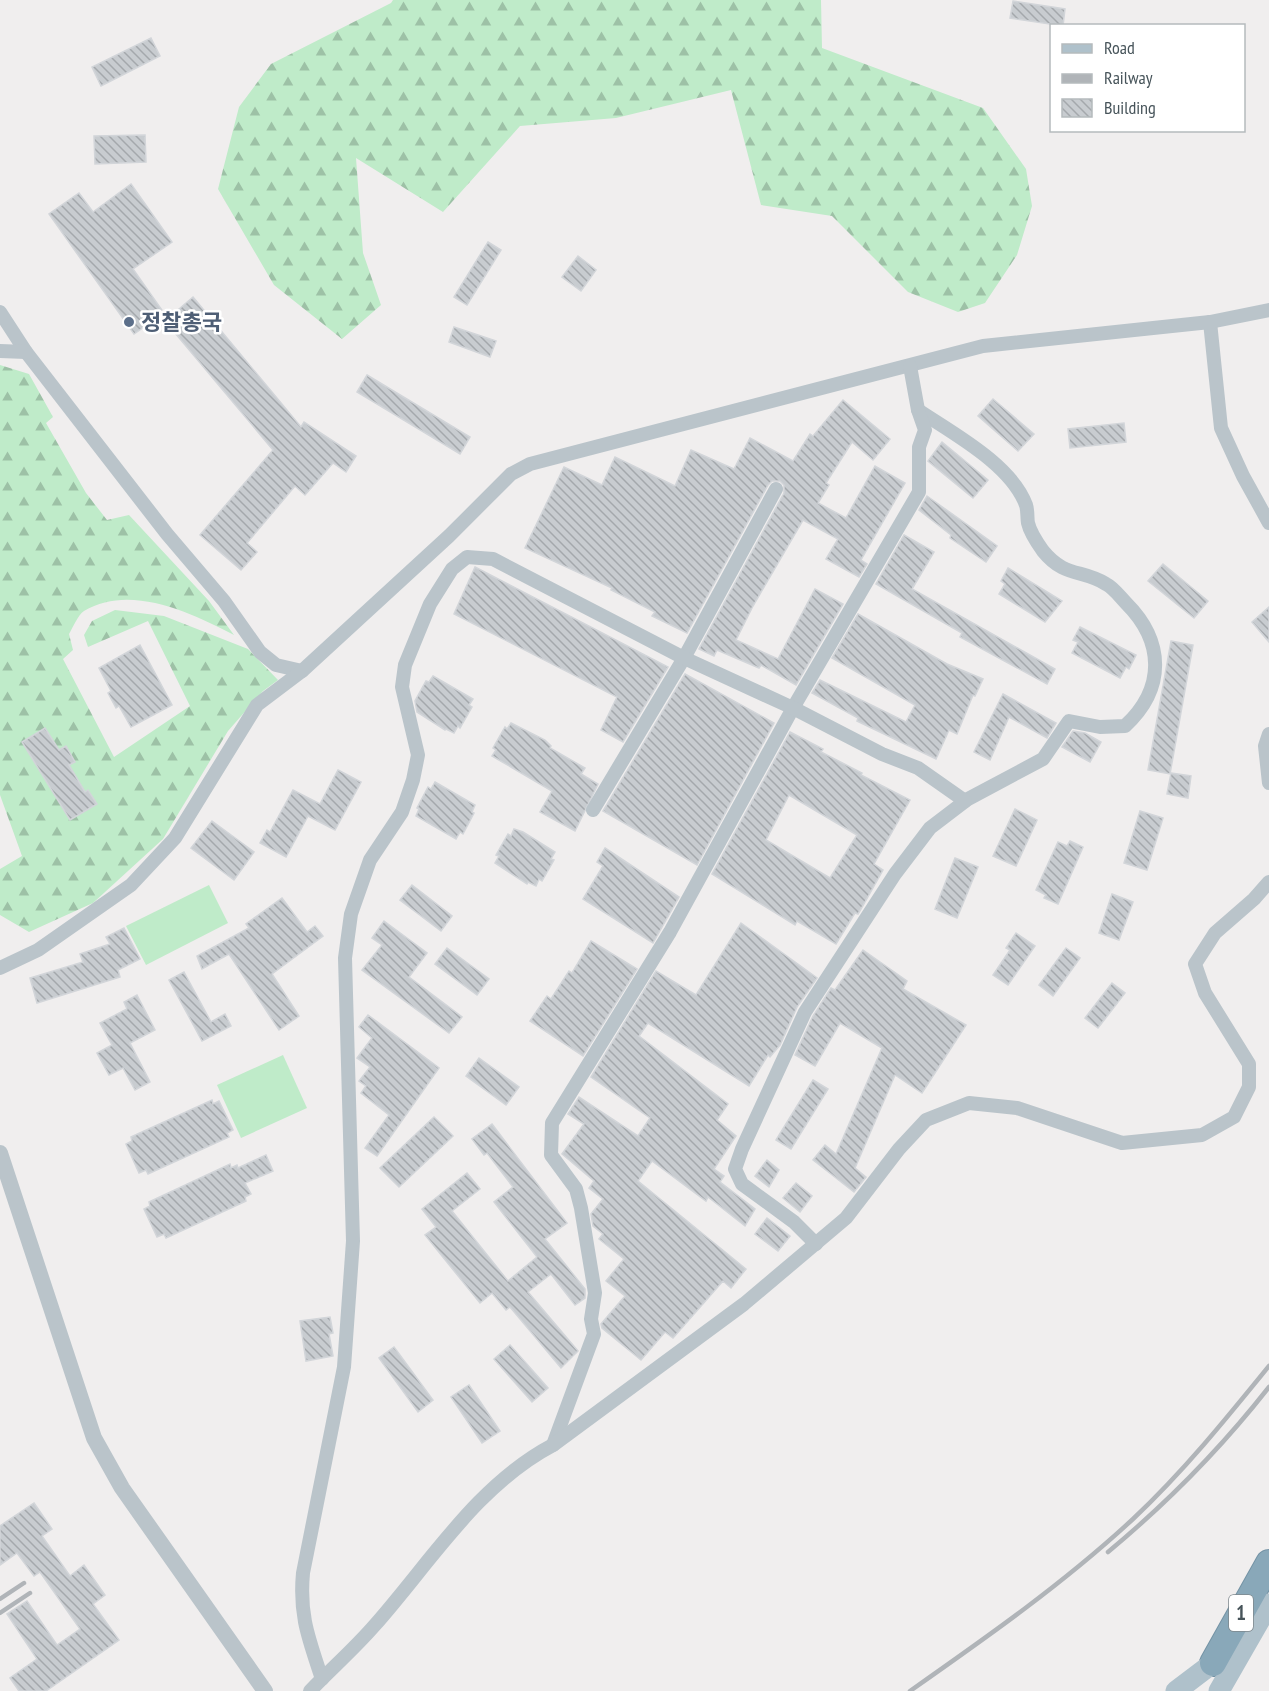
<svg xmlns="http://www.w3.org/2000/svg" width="1269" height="1691" font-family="'PT Sans Narrow','Noto Sans KR',sans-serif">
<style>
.forest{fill:url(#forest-firs)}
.garden{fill:#bfebc9}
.building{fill:url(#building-back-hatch);stroke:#d2d5d9;stroke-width:1.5;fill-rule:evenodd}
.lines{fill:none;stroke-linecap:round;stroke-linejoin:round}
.motorway-casing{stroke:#7493a5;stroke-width:28}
.minor{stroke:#bac4ca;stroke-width:14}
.tertiary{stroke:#bac4ca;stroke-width:16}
.primary{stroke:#afc1cb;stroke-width:21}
.motorway{stroke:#89a8b9;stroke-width:26}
.rail{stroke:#b0b4b8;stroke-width:4.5}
.service-dot{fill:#5c6f8a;stroke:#fff;stroke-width:2}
.labels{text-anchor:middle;stroke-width:5;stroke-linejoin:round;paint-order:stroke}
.shield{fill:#fff;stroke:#7e878c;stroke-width:1.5}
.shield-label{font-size:21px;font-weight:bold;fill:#47545a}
.service-label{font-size:22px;font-weight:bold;fill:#4e5e75;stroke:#fff;text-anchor:start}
</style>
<defs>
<pattern id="forest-firs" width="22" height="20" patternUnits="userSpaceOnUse" patternTransform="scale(1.5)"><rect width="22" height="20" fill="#bfebc9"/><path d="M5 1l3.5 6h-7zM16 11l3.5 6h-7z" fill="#9dc1a6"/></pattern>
<pattern id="building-back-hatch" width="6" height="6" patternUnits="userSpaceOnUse" patternTransform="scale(1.5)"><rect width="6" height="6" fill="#c8ccd0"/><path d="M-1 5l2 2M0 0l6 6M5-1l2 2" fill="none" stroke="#a4a8ac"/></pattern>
</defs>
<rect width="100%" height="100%" fill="#f0eeee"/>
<g class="forest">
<path d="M 393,0 L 821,0 L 822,48 L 983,108 L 1026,169 L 1032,206 L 1017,255 L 985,303 L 958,312 L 908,292 L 832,216 L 761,205 L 731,90 L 616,118 L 520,126 L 443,212 L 356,158 L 363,253 L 381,305 L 342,339 L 274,285 L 218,189 L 239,107 L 271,64 L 391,3 Z"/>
<path d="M 0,365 L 29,374 L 53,417 L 46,423 L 86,493 L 107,520 L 129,515 L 209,601 L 234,635 C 192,613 130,583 84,611 C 78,615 73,627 69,634 L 73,650 L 63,659 L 114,757 L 190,706 L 148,621 L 88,647 L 84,635 L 92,621 L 115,610 L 164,616 L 248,649 L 278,680 L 263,691 L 228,731 L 163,839 L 93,903 L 29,932 L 0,915 L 0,869 L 22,856 L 0,795 Z"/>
</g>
<g class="garden">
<path d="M 209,885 L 228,923 L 146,965 L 126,926 Z"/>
<path d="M 283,1055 L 307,1108 L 241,1138 L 217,1085 Z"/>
</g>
<g class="building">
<path d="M 1013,1 L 1065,9 L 1063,26 L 1010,18 Z"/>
<path d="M 151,38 L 160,56 L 101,86 L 92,67 Z"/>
<path d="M 145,135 L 146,162 L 95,164 L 94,136 Z"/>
<path d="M 131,184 L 172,242 L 133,269 L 164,313 L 134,334 L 49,214 L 79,193 L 93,212 Z"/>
<path d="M 488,242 L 501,250 L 467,305 L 454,297 Z"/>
<path d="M 578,256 L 596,270 L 581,291 L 562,277 Z"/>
<path d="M 193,297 L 301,427 L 304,422 L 356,456 L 346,472 L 333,463 L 305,495 L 295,486 L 247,543 L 257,552 L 241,570 L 200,535 L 273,450 L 165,321 Z"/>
<path d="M 454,327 L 496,341 L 490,357 L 449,342 Z"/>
<path d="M 367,375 L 470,437 L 460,454 L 357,392 Z"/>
<path d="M 993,399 L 1034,434 L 1018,451 L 978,416 Z"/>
<path d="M 843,400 L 890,439 L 873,460 L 852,442 L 826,483 L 829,485 L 818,503 L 846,518 L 875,466 L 905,483 L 861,560 L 867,564 L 859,577 L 826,559 L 838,539 L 803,520 L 753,606 L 736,640 L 778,659 L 815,589 L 843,604 L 796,685 L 761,665 L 759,668 L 717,650 L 714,656 L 699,649 L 784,493 L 784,485 L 780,481 L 772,481 L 768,485 L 687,633 L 652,616 L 655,612 L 611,590 L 612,588 L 525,548 L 564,467 L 602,485 L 615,457 L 675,486 L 691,450 L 734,469 L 750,438 L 793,461 L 810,434 L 813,436 Z"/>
<path d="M 1124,423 L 1126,442 L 1070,448 L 1068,429 Z"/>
<path d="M 942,442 L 988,480 L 973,498 L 928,461 Z"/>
<path d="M 927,496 L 997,546 L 986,562 L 950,538 L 951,535 L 919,510 Z"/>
<path d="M 904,535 L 934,552 L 912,589 L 1055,669 L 1047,684 L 960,637 L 962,633 L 876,584 Z"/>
<path d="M 1163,564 L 1208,601 L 1194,618 L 1148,581 Z"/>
<path d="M 475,567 L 668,667 L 623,742 L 601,730 L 617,697 L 454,614 Z"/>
<path d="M 1008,568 L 1062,601 L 1045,622 L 999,594 L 1005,584 L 1001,581 Z"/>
<path d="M 1269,607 L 1269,642 L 1252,622 Z"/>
<path d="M 858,614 L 947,664 L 983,679 L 975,696 L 973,695 L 957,734 L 949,730 L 936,759 L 857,721 L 858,718 L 812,693 L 820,680 L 906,722 L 915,705 L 832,658 Z"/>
<path d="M 1080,627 L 1136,655 L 1129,669 L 1126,667 L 1120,678 L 1072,653 L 1078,642 L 1073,640 Z"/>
<path d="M 1171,641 L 1193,645 L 1170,774 L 1148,770 Z"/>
<path d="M 140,645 L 172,705 L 131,727 L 119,706 L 116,708 L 108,693 L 111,691 L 99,668 Z"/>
<path d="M 685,674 L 774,723 L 697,865 L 603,811 Z"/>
<path d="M 433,676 L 473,699 L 469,705 L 472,707 L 460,728 L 458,726 L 454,733 L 446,729 L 445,730 L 417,712 L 415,701 L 426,681 L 429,682 Z"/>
<path d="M 1003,694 L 1056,723 L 1047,738 L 1009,717 L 990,760 L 974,752 Z"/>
<path d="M 511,723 L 545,740 L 551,746 L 550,748 L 585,768 L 581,774 L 598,784 L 575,831 L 540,812 L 552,791 L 492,756 L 496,750 L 493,748 L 505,727 L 507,729 Z"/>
<path d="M 45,728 L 59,750 L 66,746 L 75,762 L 69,765 L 85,792 L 88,790 L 97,804 L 70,820 L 22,742 Z"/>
<path d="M 1073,731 L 1085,733 L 1101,742 L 1090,762 L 1062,747 Z"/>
<path d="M 790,732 L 823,749 L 821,752 L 862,773 L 861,775 L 910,800 L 874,864 L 883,870 L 861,909 L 858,914 L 855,913 L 836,944 L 797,921 L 795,925 L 712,874 ZM 789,795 L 857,835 L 830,878 L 766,840 Z"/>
<path d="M 338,770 L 361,782 L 335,830 L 308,816 L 286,857 L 260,843 L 267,830 L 270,832 L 293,790 L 320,804 Z"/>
<path d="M 1171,773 L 1191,776 L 1188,798 L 1167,794 Z"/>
<path d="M 435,782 L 475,805 L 472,812 L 474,813 L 463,834 L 460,832 L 456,839 L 416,816 L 419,809 L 417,808 L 428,787 L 431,789 Z"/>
<path d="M 1015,809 L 1037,820 L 1016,866 L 993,856 Z"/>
<path d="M 1140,811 L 1163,818 L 1147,870 L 1124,863 Z"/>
<path d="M 212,821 L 254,852 L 234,880 L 191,848 Z"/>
<path d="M 514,829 L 523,832 L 555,852 L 551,859 L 554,860 L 542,881 L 539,879 L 536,886 L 528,882 L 527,884 L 495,863 L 499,856 L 496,855 L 508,834 L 511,836 Z"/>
<path d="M 1070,841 L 1083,847 L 1058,904 L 1044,898 L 1046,895 L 1036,890 L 1058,842 L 1067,846 Z"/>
<path d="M 605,848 L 679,897 L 653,943 L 583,899 L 603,866 L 597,862 Z"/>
<path d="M 955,858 L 978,867 L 957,918 L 935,909 Z"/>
<path d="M 412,885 L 452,916 L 441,931 L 400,900 Z"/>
<path d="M 1112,894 L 1133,902 L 1119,940 L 1099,933 Z"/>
<path d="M 282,898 L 307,932 L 315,926 L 323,936 L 272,974 L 299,1016 L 279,1030 L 229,954 L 202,969 L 197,956 L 249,928 L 246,924 Z"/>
<path d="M 384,921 L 427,953 L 409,977 L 462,1017 L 449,1033 L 362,970 L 382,945 L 372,938 Z"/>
<path d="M 741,923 L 817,978 L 797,1007 L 780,1045 L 770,1057 L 768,1055 L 749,1086 L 648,1023 L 639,1036 L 728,1104 L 717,1120 L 736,1136 L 714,1169 L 724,1176 L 720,1182 L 755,1209 L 745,1226 L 708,1197 L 706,1201 L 652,1161 L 638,1181 L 746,1269 L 731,1288 L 723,1281 L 673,1338 L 665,1332 L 641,1360 L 602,1328 L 601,1324 L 625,1296 L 606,1281 L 624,1259 L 599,1239 L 603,1234 L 593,1226 L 591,1214 L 603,1199 L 589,1188 L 594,1181 L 562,1154 L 584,1124 L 568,1114 L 579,1097 L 638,1136 L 650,1118 L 591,1077 L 656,971 L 696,995 Z"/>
<path d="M 124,928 L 140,959 L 118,970 L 120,977 L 37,1003 L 30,978 L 83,962 L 80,954 L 110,944 L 106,937 Z"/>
<path d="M 1016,933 L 1035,946 L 1008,985 L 993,975 L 1010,950 L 1006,948 Z"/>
<path d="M 591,941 L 637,969 L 583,1056 L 530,1021 L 547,996 L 551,999 L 569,971 L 572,973 Z"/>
<path d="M 447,948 L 489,979 L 477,995 L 435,964 Z"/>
<path d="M 1066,948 L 1080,958 L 1053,996 L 1039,985 Z"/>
<path d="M 863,950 L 907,981 L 903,989 L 966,1025 L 922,1093 L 895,1075 L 855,1168 L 866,1177 L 854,1192 L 813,1160 L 825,1145 L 836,1154 L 882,1048 L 840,1023 L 815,1066 L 795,1055 L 813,1016 L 831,988 L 835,990 Z"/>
<path d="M 184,972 L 211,1022 L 225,1014 L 231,1026 L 202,1041 L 169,980 Z"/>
<path d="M 1112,983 L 1125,993 L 1098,1028 L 1085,1018 Z"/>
<path d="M 137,995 L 155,1030 L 130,1043 L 150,1082 L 135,1090 L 123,1068 L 109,1075 L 97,1053 L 112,1045 L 100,1023 L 127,1009 L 124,1002 Z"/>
<path d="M 368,1015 L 439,1068 L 377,1156 L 365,1148 L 389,1115 L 361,1093 L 366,1086 L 359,1081 L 370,1067 L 357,1058 L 372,1038 L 359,1027 Z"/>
<path d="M 479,1058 L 519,1087 L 506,1105 L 466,1076 Z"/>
<path d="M 813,1080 L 828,1089 L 791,1149 L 776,1140 Z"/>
<path d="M 212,1100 L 213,1104 L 219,1101 L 233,1130 L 227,1133 L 229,1137 L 148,1174 L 146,1170 L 139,1173 L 126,1144 L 132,1141 L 131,1137 Z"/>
<path d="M 434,1117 L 453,1136 L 399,1187 L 380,1168 Z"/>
<path d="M 492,1124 L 567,1223 L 545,1239 L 585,1289 L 585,1298 L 575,1305 L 551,1274 L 528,1292 L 578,1351 L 561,1368 L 510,1307 L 506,1310 L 492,1293 L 480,1303 L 425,1235 L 436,1227 L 422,1209 L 467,1173 L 480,1189 L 452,1211 L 508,1281 L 537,1257 L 494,1202 L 513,1187 L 487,1153 L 484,1155 L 472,1139 Z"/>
<path d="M 266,1155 L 273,1171 L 245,1183 L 251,1194 L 245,1197 L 246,1201 L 166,1238 L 164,1234 L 157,1237 L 144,1209 L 150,1206 L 149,1202 L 230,1164 L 231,1168 L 237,1165 L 238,1168 Z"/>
<path d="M 767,1160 L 779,1170 L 769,1187 L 755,1176 Z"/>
<path d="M 796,1183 L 812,1196 L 800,1212 L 783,1198 Z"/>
<path d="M 767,1218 L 790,1236 L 778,1251 L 755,1234 Z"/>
<path d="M 330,1317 L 333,1333 L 329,1334 L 333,1356 L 306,1361 L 300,1321 Z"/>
<path d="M 510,1345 L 548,1388 L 532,1402 L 494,1359 Z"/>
<path d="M 394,1347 L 433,1400 L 418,1412 L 379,1358 Z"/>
<path d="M 469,1385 L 500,1431 L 482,1443 L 451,1397 Z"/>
<path d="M 34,1503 L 52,1529 L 42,1536 L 70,1576 L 84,1565 L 105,1595 L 93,1604 L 119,1640 L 46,1691 L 19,1691 L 10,1678 L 37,1659 L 7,1614 L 27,1601 L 57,1645 L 80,1629 L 40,1572 L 34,1576 L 17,1553 L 0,1565 L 0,1526 Z"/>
</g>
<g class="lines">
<g class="motorway-casing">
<path id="motorway" d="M 1213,1663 L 1269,1563"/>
</g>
<g class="minor">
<path d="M 0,312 L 26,352 L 167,534 L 224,601 L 260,652 L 276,665 L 302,671"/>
<path d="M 1210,322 L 1221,428 L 1243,476 L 1269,523"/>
<path d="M 0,351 L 26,352"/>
<path d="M 1269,734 L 1265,746 L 1269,783"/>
<path d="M 593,810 L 684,658 L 776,489"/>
<path d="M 0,968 L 38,950 L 131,885 L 175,838 L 257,705 L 302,671 L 449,536 L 511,474 L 530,464 L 983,346 L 1210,322 L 1269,310"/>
<path d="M 816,1244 L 794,1222 L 742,1184 L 735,1169 L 742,1149 L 805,1012 L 895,874 L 930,828 L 968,799 L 1043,759 L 1069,721 L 1100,727 L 1125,726 C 1166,688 1164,641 1126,603 C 1120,597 1114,588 1106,584 C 1082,569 1065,578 1043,551 C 1038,544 1030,532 1028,523 C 1027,518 1028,511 1026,505 C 1011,464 952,433 918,410"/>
<path d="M 553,1445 L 594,1334 L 591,1319 L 595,1293 L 581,1208 L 576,1189 L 551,1155 L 552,1123 L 670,932 L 793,708 L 919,492 L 919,447 L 925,430 L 918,410 L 910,366"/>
<path d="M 322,1679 C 309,1639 299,1616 303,1573 L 344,1367 L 353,1241 L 345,958 L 351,914 L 370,860 L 402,812 L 413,780 L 418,755 L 402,687 L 405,665 L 430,604 L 452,569 L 467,557 L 493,559 L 684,658 L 793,708 L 882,754 L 918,768 L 965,801"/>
<path d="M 310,1691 C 331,1669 354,1649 374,1626 C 430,1563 477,1485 553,1445 L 744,1304 L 846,1218 L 899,1149 L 926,1120 L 969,1103 L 1017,1108 L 1122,1143 L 1202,1135 L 1234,1117 L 1249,1087 L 1249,1064 L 1205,993 L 1195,964 L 1215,933 L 1254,899 L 1269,882"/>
</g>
<path class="tertiary" d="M 0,1153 L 94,1438 L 122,1488 L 265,1691"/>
<g class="primary">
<path d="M 1176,1691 L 1213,1663"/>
<path d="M 1219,1691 L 1269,1604"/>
</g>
<use href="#motorway" class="motorway"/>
<g class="rail">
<path d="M 1108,1552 C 1167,1503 1222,1447 1269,1387"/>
<path d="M 0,1599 L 24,1583"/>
<path d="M 0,1613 L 30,1593"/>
<path d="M 910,1691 C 987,1637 1064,1583 1133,1519 C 1183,1472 1226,1419 1269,1366"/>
</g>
</g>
<circle class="service-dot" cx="129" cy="322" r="6"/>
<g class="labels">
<rect class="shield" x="1229" y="1595" width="24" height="36" rx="4.5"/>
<g class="shield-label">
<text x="1241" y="1620">1</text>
</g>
<g class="service-label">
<text x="141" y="330">정찰총국</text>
</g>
</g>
<rect x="1050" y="24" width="195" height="108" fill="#ffffff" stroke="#b5bbbd" stroke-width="1.5"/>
<rect x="1062" y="44" width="30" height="9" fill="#afc1cb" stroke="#b5bbbd" stroke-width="1.5"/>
<text x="1104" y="54" font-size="18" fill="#47545a">Road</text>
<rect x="1062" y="74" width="30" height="9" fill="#b0b4b8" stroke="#b5bbbd" stroke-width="1.5"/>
<text x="1104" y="84" font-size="18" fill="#47545a">Railway</text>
<rect x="1062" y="99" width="30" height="18" fill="url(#building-back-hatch)" stroke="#b5bbbd" stroke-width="1.5"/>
<text x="1104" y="114" font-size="18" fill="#47545a">Building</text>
</svg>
